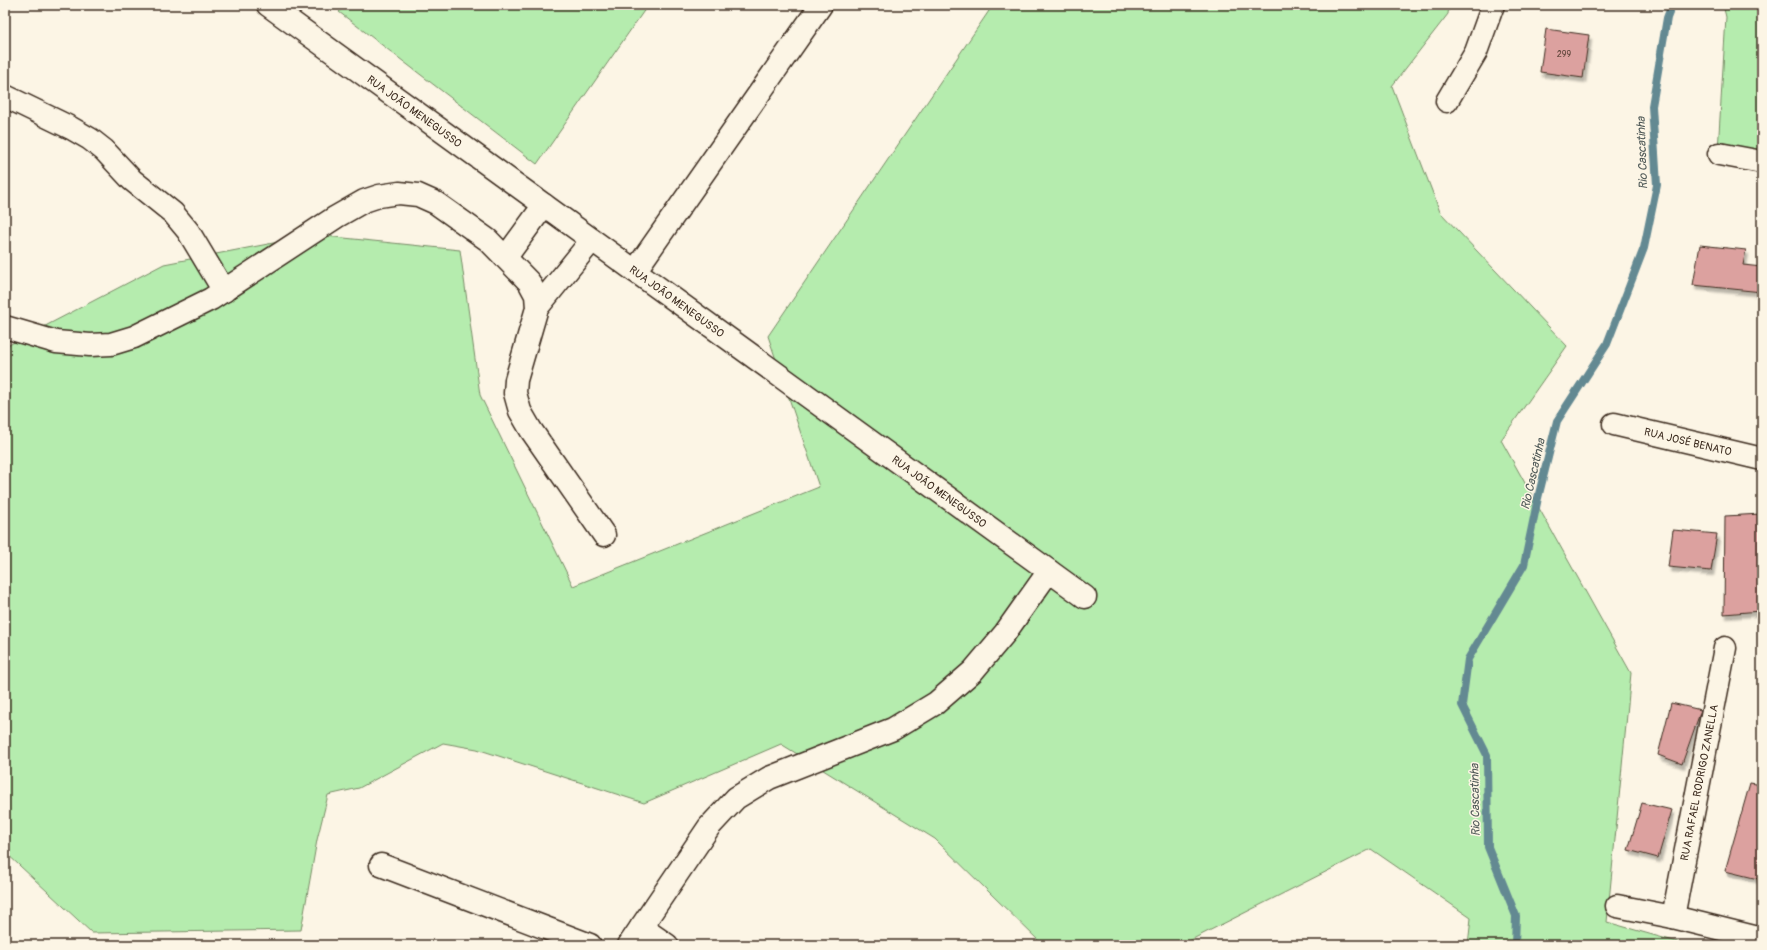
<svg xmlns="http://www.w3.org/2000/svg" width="1767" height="950" font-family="Pangolin,sans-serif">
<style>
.green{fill:#b5ecae;stroke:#788b66}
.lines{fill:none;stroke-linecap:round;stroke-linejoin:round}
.stream{stroke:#648992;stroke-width:8}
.building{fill:#dca19f;stroke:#3b2a1e;filter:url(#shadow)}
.street-casing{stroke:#3b2a1e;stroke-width:25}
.street{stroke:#fcf5e5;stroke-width:22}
.labels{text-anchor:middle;stroke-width:3;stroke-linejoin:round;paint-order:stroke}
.number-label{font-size:9px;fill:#63483e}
.street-label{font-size:11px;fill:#3b2a1e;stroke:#fcf5e5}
.water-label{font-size:12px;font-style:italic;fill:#505a58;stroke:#fcf5e5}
</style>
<defs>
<filter id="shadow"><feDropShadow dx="2.5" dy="4.5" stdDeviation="1" flood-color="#0004"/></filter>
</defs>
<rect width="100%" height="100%" fill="#fcf5e5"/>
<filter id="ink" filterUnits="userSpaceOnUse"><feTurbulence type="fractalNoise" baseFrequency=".025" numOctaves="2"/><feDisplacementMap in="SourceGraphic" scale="8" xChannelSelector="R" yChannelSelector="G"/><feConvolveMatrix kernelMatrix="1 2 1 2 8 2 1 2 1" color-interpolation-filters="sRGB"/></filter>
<g filter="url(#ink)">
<g class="green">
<path d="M 345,5 L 648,5 L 537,164 L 339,12 Z"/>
<path d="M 993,5 L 1449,5 L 1448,14 L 1392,86 L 1440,212 L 1567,346 L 1501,440 L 1631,673 L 1607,922 L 1688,945 L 1468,945 L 1471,918 L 1371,849 L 1181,945 L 1043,945 L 935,839 L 781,744 L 644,803 L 477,749 L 443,743 L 359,788 L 328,795 L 317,840 L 301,930 L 92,933 L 5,852 L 5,347 L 164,264 L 315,235 L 460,250 L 480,395 L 573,586 L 819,487 L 768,336 Z"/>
<path d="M 1723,5 L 1762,5 L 1762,160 L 1718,151 L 1726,17 Z"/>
</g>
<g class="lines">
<path class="stream" d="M 1515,945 L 1516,916 L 1488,847 L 1487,755 L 1462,705 L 1468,659 L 1524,565 L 1538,498 L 1557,421 L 1607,344 L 1644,248 L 1657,185 L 1652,106 L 1667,18 L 1672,5"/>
</g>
<g class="building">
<path d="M 1546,29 L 1589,35 L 1583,78 L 1540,72 Z"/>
<path d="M 1700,245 L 1746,250 L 1743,265 L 1762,267 L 1762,292 L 1693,285 Z"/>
<path d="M 1761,514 L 1760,611 L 1724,614 L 1725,516 Z"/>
<path d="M 1673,530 L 1717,534 L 1711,571 L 1668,567 Z"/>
<path d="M 1671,703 L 1701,710 L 1682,764 L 1658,755 Z"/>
<path d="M 1750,783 L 1762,785 L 1762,880 L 1725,871 Z"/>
<path d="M 1642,803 L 1672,810 L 1658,858 L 1628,850 Z"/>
</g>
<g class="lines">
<g class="street-casing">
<g id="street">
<path id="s1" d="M 268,5 L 1085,597"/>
<path d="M 5,96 L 71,128 L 90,139 L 104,150 L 132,180 L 173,213 L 188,231 L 224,291"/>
<path d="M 1447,101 L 1476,52 L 1493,5"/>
<path d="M 1719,154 L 1762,162"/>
<path d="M 506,257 L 544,205"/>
<path d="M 635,271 L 821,5"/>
<path d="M 537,308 L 592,240"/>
<path d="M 5,327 L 56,342 L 90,345 L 111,344 L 134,337 L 211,299 L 336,217 L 364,201 L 379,196 L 399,193 L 418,195 L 436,203 L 488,240 L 529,282 L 536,295 L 537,308 L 516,380 L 515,393 L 520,411 L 531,430 L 604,535"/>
<path id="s2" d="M 1614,424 L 1762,459"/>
<path d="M 381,865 L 590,945"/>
<path d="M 1617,906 L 1673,917 L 1762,939"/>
<path id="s3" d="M 1673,917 L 1725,648"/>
<path d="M 641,927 L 667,945"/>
<path d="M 629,945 L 709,827 L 736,798 L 769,778 L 893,729 L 936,703 L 973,671 L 1005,633 L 1049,571"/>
</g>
</g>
<use href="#street" class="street"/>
</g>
</g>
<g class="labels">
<g class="number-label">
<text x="1564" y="57">299</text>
</g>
<g class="street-label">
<text dy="4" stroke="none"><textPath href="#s1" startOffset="181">RUA JOÃO MENEGUSSO</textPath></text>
<text dy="4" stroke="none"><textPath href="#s1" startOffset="505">RUA JOÃO MENEGUSSO</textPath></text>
<text dy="4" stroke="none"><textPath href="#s2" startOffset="76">RUA JOSÉ BENATO</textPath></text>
<text dy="4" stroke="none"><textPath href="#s1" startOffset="829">RUA JOÃO MENEGUSSO</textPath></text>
<text dy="4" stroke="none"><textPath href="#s3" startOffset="137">RUA RAFAEL RODRIGO ZANELLA</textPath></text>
</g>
<g class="water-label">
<text transform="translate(1642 153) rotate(-92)" y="4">Rio Cascatinha</text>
<text transform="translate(1533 474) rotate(-77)" y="4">Rio Cascatinha</text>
<text transform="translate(1475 800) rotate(-91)" y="4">Rio Cascatinha</text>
</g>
</g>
<rect width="1767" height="950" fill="none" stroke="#fcf5e5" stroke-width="20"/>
<rect x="10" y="10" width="1747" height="930" fill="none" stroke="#3b2a1e" stroke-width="1.5" filter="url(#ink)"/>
</svg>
